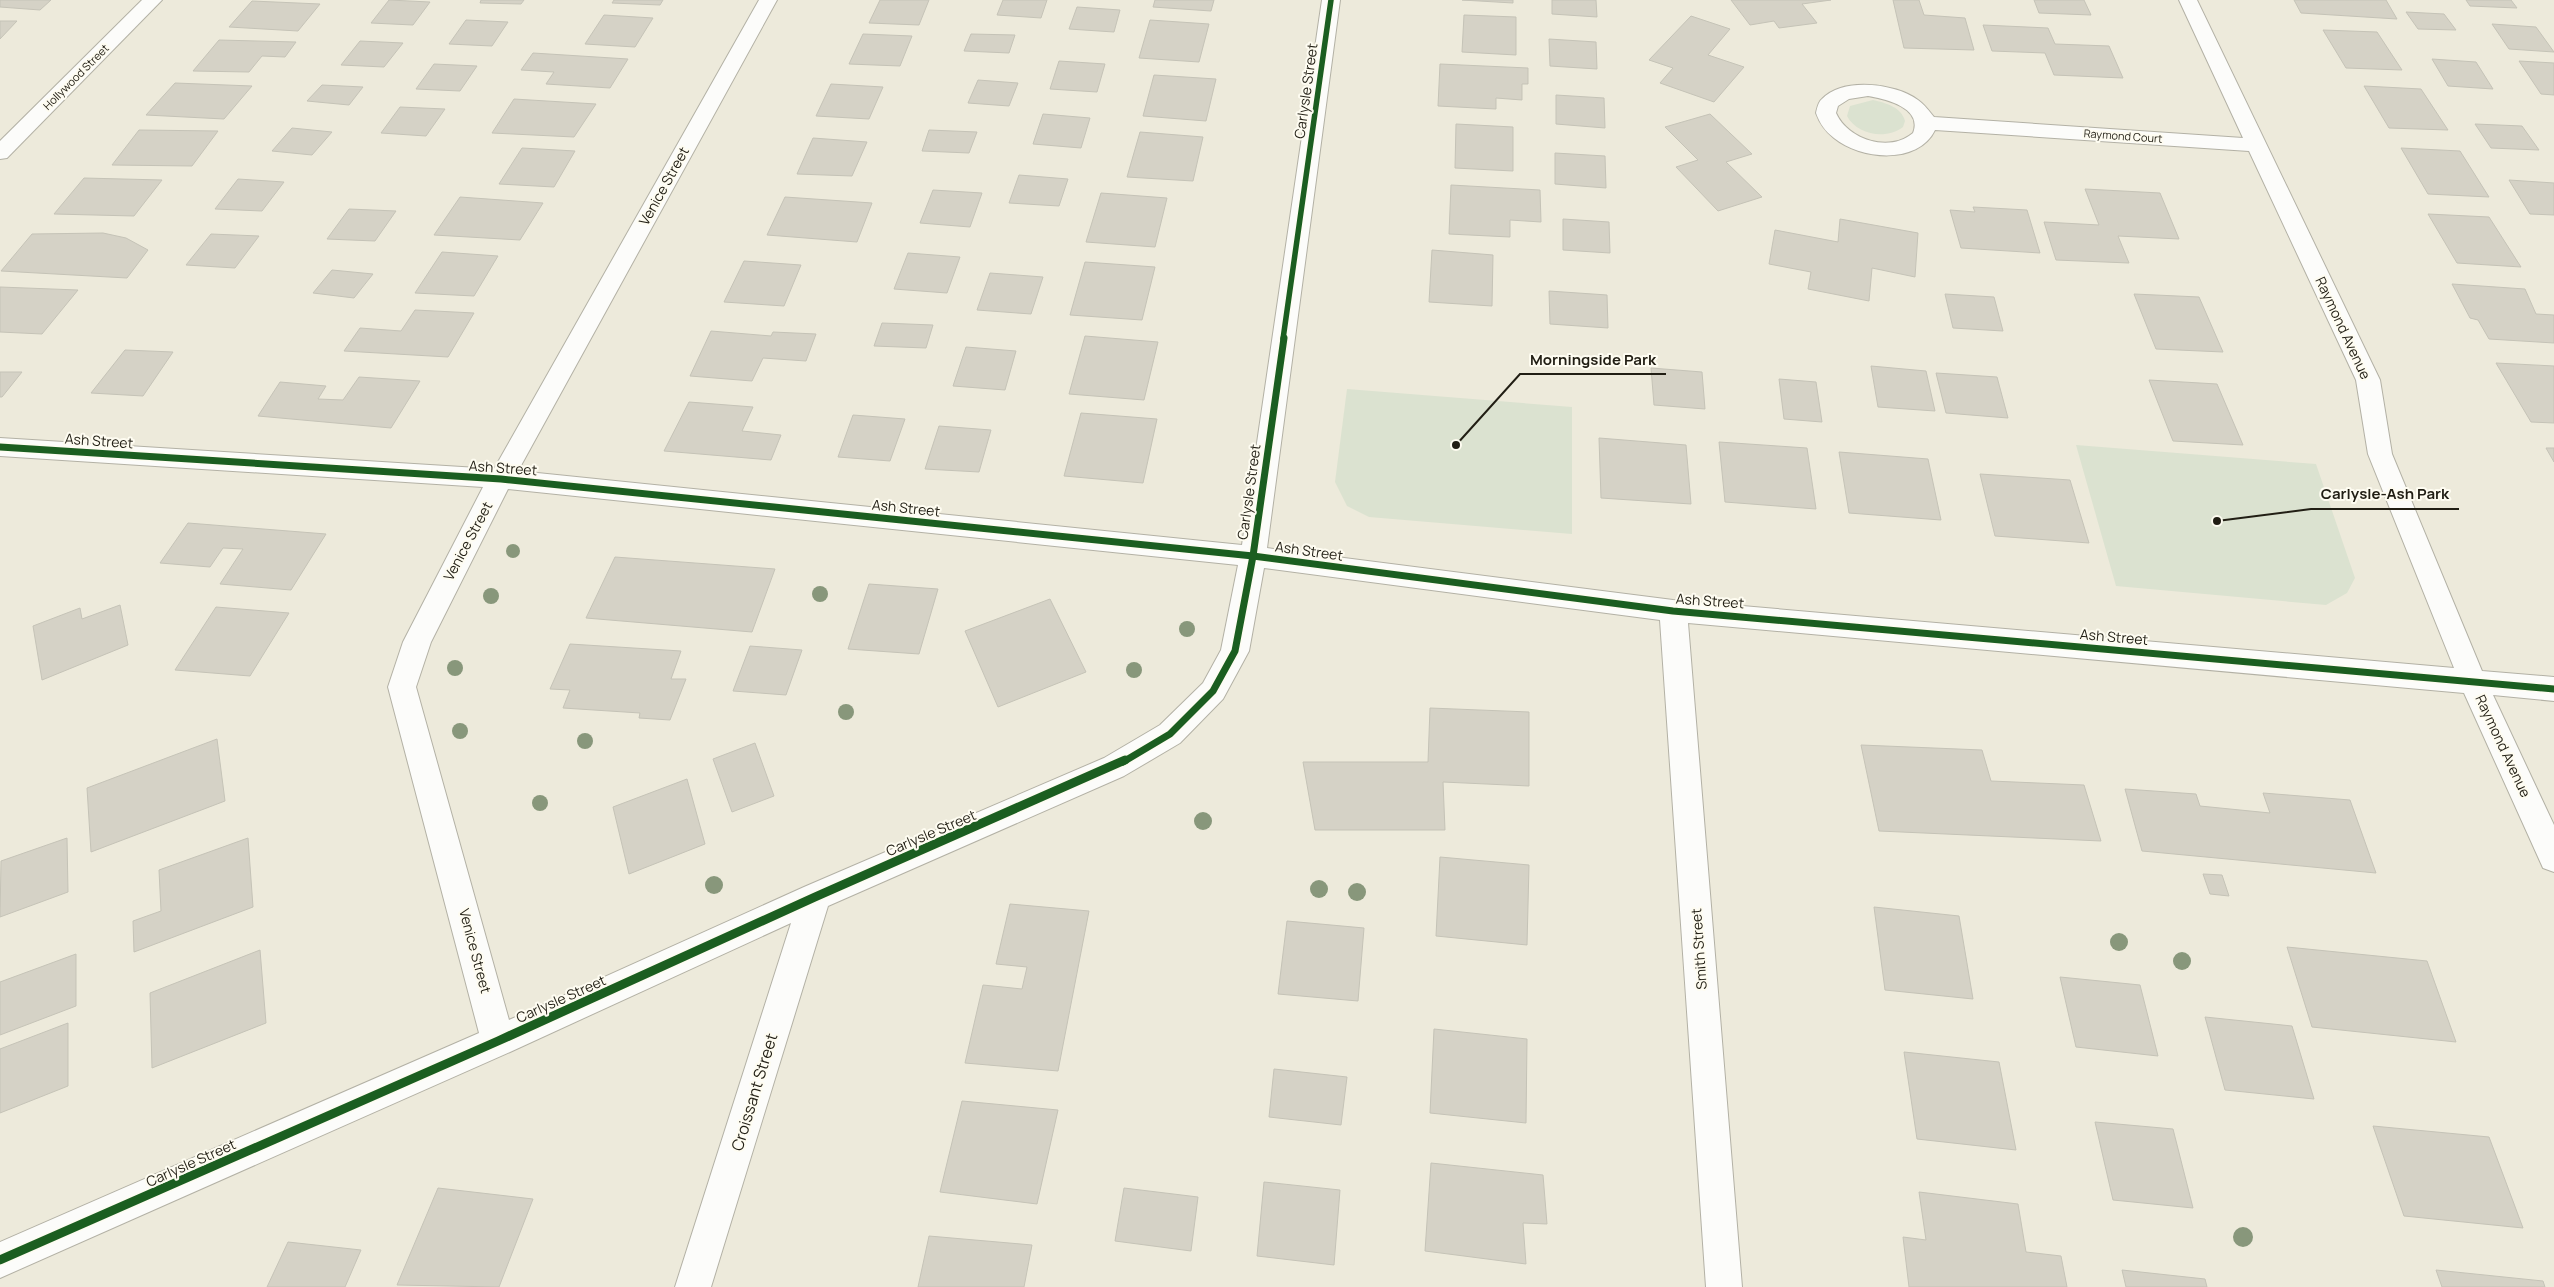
<svg xmlns="http://www.w3.org/2000/svg" width="2554" height="1287" font-family="Manrope,sans-serif">
<style>
.green{fill:#dbe2d0}
.building{fill:#d5d2c6;stroke:#c5c3b7}
.lines{fill:none;stroke-linecap:round;stroke-linejoin:round}
.minor-casing{stroke:#b3b1a5;stroke-width:2}
.minor{fill:#fcfcfa;fill-rule:evenodd}
.cycleway-far2-casing{stroke:#fefcf1;stroke-width:8}
.cycleway-far1-casing{stroke:#fefcf1;stroke-width:10}
.cycleway-casing{stroke:#fefcf1;stroke-width:12}
.cycleway-far2{stroke:#1b5e20;stroke-width:5.5}
.cycleway-far1{stroke:#1b5e20;stroke-width:7}
.cycleway{stroke:#1b5e20;stroke-width:9}
.tree{fill:#88977b}
.labels{text-anchor:middle;stroke-width:4;stroke-linejoin:round;paint-order:stroke}
.far-street-label{font-size:11px;fill:#211e14;stroke:#fefcf1}
.street-label{font-size:14px;fill:#211e14;stroke:#fefcf1}
.near-street-label{font-size:16px;fill:#211e14;stroke:#fefcf1}
.leader{fill:none;stroke:#211e14;stroke-width:2}
.callout-dot{fill:#211e14;stroke:#fefcf1;stroke-width:2}
.callout-label{font-size:15px;text-anchor:middle;font-weight:bold;fill:#211e14;stroke:#fefcf1;stroke-width:4;stroke-linejoin:round;paint-order:stroke}
</style>
<rect width="100%" height="100%" fill="#edeadb"/>
<g class="green">
<path d="M 1873,100 C 1886,103 1901,107 1905,121 L 1903,127 C 1886,140 1857,135 1847,116 L 1850,106 Z"/>
<path d="M 1347,389 L 1572,407 L 1572,534 L 1369,517 L 1347,506 L 1335,482 Z"/>
<path d="M 2076,445 L 2316,464 L 2355,578 L 2347,593 L 2326,605 L 2116,586 Z"/>
</g>
<g class="building">
<path d="M 0,0 L 51,0 L 40,10 L 0,7 Z"/>
<path d="M 389,0 L 430,2 L 413,25 L 371,23 Z"/>
<path d="M 481,0 L 524,0 L 521,4 L 480,3 Z"/>
<path d="M 614,0 L 663,0 L 660,5 L 612,3 Z"/>
<path d="M 880,0 L 929,0 L 919,25 L 869,23 Z"/>
<path d="M 1003,0 L 1047,0 L 1041,18 L 997,15 Z"/>
<path d="M 1155,0 L 1214,0 L 1211,11 L 1153,7 Z"/>
<path d="M 1462,0 L 1513,0 L 1513,3 Z"/>
<path d="M 1552,0 L 1596,0 L 1597,17 L 1552,14 Z"/>
<path d="M 1731,0 L 1831,0 L 1802,4 L 1817,23 L 1779,28 L 1774,21 L 1750,25 Z"/>
<path d="M 1893,0 L 1919,0 L 1924,15 L 1965,18 L 1974,50 L 1904,48 Z"/>
<path d="M 2034,0 L 2084,0 L 2091,15 L 2039,13 Z"/>
<path d="M 2294,0 L 2386,0 L 2397,19 L 2301,13 Z"/>
<path d="M 2466,0 L 2511,0 L 2517,8 L 2470,6 Z"/>
<path d="M 252,1 L 320,4 L 298,31 L 229,27 Z"/>
<path d="M 1077,7 L 1120,10 L 1114,32 L 1069,29 Z"/>
<path d="M 2406,12 L 2444,14 L 2456,30 L 2418,29 Z"/>
<path d="M 604,15 L 653,18 L 635,47 L 585,44 Z"/>
<path d="M 1464,15 L 1516,17 L 1516,55 L 1462,52 Z"/>
<path d="M 1691,16 L 1730,29 L 1708,55 L 1744,67 L 1714,102 L 1660,83 L 1673,68 L 1649,60 Z"/>
<path d="M 466,20 L 508,22 L 492,46 L 449,44 Z"/>
<path d="M 1150,20 L 1209,24 L 1199,62 L 1139,58 Z"/>
<path d="M 0,21 L 17,21 L 0,39 Z"/>
<path d="M 2492,24 L 2536,27 L 2554,52 L 2509,49 Z"/>
<path d="M 1983,25 L 2048,28 L 2055,44 L 2109,46 L 2123,78 L 2054,75 L 2045,53 L 1992,51 Z"/>
<path d="M 2323,30 L 2377,32 L 2402,70 L 2346,68 Z"/>
<path d="M 863,34 L 912,36 L 900,66 L 849,64 Z"/>
<path d="M 971,34 L 1015,35 L 1009,53 L 964,51 Z"/>
<path d="M 1549,39 L 1596,42 L 1597,69 L 1550,66 Z"/>
<path d="M 219,40 L 296,42 L 285,57 L 262,56 L 249,72 L 193,71 Z"/>
<path d="M 360,41 L 403,43 L 384,67 L 341,65 Z"/>
<path d="M 533,53 L 628,59 L 610,88 L 546,84 L 554,72 L 521,70 Z"/>
<path d="M 2432,59 L 2476,62 L 2493,89 L 2448,86 Z"/>
<path d="M 1059,61 L 1105,64 L 1097,92 L 1050,89 Z"/>
<path d="M 2519,61 L 2554,63 L 2554,95 L 2541,94 Z"/>
<path d="M 434,64 L 477,66 L 460,91 L 416,89 Z"/>
<path d="M 1440,64 L 1528,68 L 1528,84 L 1522,84 L 1522,100 L 1496,98 L 1496,109 L 1438,106 Z"/>
<path d="M 1154,75 L 1216,79 L 1206,121 L 1143,116 Z"/>
<path d="M 978,80 L 1018,83 L 1009,106 L 968,103 Z"/>
<path d="M 175,83 L 252,86 L 224,119 L 146,115 Z"/>
<path d="M 831,84 L 883,87 L 869,119 L 816,116 Z"/>
<path d="M 322,85 L 363,87 L 349,105 L 307,101 Z"/>
<path d="M 2364,86 L 2421,89 L 2448,130 L 2389,128 Z"/>
<path d="M 1556,95 L 1604,98 L 1605,128 L 1556,124 Z"/>
<path d="M 514,99 L 596,104 L 574,137 L 492,133 Z"/>
<path d="M 400,107 L 445,109 L 426,136 L 381,133 Z"/>
<path d="M 1043,114 L 1090,118 L 1081,148 L 1033,144 Z"/>
<path d="M 1710,114 L 1752,154 L 1726,162 L 1762,197 L 1718,211 L 1676,167 L 1698,160 L 1665,127 Z"/>
<path d="M 1456,124 L 1513,127 L 1513,171 L 1455,168 Z"/>
<path d="M 2475,124 L 2522,126 L 2539,150 L 2491,148 Z"/>
<path d="M 292,128 L 332,132 L 312,155 L 272,151 Z"/>
<path d="M 139,130 L 218,131 L 192,166 L 112,165 Z"/>
<path d="M 929,130 L 977,132 L 969,153 L 922,151 Z"/>
<path d="M 1140,132 L 1203,137 L 1193,181 L 1127,177 Z"/>
<path d="M 813,138 L 867,142 L 852,176 L 797,174 Z"/>
<path d="M 522,148 L 575,151 L 554,187 L 499,184 Z"/>
<path d="M 2401,148 L 2460,151 L 2489,197 L 2428,194 Z"/>
<path d="M 1555,153 L 1605,156 L 1606,188 L 1555,184 Z"/>
<path d="M 1019,175 L 1068,179 L 1059,206 L 1009,203 Z"/>
<path d="M 84,178 L 162,180 L 134,216 L 54,214 Z"/>
<path d="M 238,179 L 284,182 L 262,211 L 215,209 Z"/>
<path d="M 2509,180 L 2554,183 L 2554,215 L 2530,214 Z"/>
<path d="M 1451,185 L 1540,190 L 1541,222 L 1510,220 L 1510,237 L 1449,234 Z"/>
<path d="M 2085,189 L 2160,193 L 2179,239 L 2118,236 L 2129,263 L 2056,260 L 2044,222 L 2099,225 Z"/>
<path d="M 933,190 L 982,193 L 970,227 L 920,223 Z"/>
<path d="M 1101,193 L 1167,198 L 1155,247 L 1086,242 Z"/>
<path d="M 460,197 L 543,203 L 520,240 L 434,235 Z"/>
<path d="M 785,197 L 872,203 L 857,242 L 767,235 Z"/>
<path d="M 1973,207 L 2027,210 L 2040,253 L 1961,248 L 1950,210 L 1975,212 Z"/>
<path d="M 349,209 L 396,211 L 375,241 L 327,239 Z"/>
<path d="M 2428,214 L 2489,217 L 2521,267 L 2457,263 Z"/>
<path d="M 1563,219 L 1609,222 L 1610,253 L 1563,250 Z"/>
<path d="M 1840,219 L 1918,233 L 1915,277 L 1872,268 L 1869,301 L 1808,289 L 1811,272 L 1769,264 L 1775,230 L 1838,242 Z"/>
<path d="M 103,233 L 126,238 L 148,250 L 127,278 L 1,271 L 32,234 Z"/>
<path d="M 211,234 L 259,236 L 235,268 L 186,265 Z"/>
<path d="M 1432,250 L 1493,255 L 1492,306 L 1429,302 Z"/>
<path d="M 442,252 L 498,256 L 474,296 L 415,293 Z"/>
<path d="M 908,253 L 960,257 L 947,293 L 894,289 Z"/>
<path d="M 744,261 L 801,265 L 784,306 L 724,302 Z"/>
<path d="M 1085,262 L 1155,267 L 1142,320 L 1070,315 Z"/>
<path d="M 332,270 L 373,274 L 354,298 L 313,293 Z"/>
<path d="M 990,273 L 1043,277 L 1031,314 L 977,310 Z"/>
<path d="M 2452,284 L 2525,289 L 2536,314 L 2554,315 L 2554,343 L 2489,339 L 2478,320 L 2470,318 Z"/>
<path d="M 0,287 L 78,290 L 42,334 L 0,332 Z"/>
<path d="M 1549,291 L 1607,295 L 1608,328 L 1550,324 Z"/>
<path d="M 1945,294 L 1994,297 L 2003,331 L 1953,328 Z"/>
<path d="M 2134,294 L 2199,297 L 2223,352 L 2156,349 Z"/>
<path d="M 415,310 L 474,313 L 448,357 L 344,351 L 360,328 L 401,331 Z"/>
<path d="M 882,323 L 933,325 L 926,348 L 874,346 Z"/>
<path d="M 711,331 L 771,336 L 773,332 L 816,334 L 806,361 L 763,358 L 752,381 L 690,376 Z"/>
<path d="M 1085,336 L 1158,342 L 1144,400 L 1069,394 Z"/>
<path d="M 966,347 L 1016,351 L 1005,390 L 953,386 Z"/>
<path d="M 125,350 L 173,352 L 143,396 L 91,393 Z"/>
<path d="M 2496,363 L 2554,366 L 2554,423 L 2531,422 Z"/>
<path d="M 1871,366 L 1926,371 L 1935,411 L 1878,407 Z"/>
<path d="M 1651,368 L 1702,372 L 1705,409 L 1654,405 Z"/>
<path d="M 0,372 L 22,372 L 2,397 L 0,397 Z"/>
<path d="M 1936,373 L 1997,377 L 2008,418 L 1946,413 Z"/>
<path d="M 359,377 L 420,381 L 391,428 L 258,416 L 280,382 L 326,386 L 318,399 L 343,400 Z"/>
<path d="M 1779,379 L 1816,382 L 1822,422 L 1784,419 Z"/>
<path d="M 2149,380 L 2217,384 L 2243,445 L 2173,441 Z"/>
<path d="M 689,402 L 753,407 L 742,431 L 781,435 L 771,460 L 664,451 Z"/>
<path d="M 1081,413 L 1157,419 L 1143,483 L 1064,476 Z"/>
<path d="M 853,415 L 905,419 L 890,461 L 838,457 Z"/>
<path d="M 939,426 L 991,430 L 979,472 L 925,469 Z"/>
<path d="M 1599,438 L 1686,445 L 1691,504 L 1601,498 Z"/>
<path d="M 1719,442 L 1807,448 L 1816,509 L 1725,502 Z"/>
<path d="M 2546,448 L 2554,448 L 2554,462 Z"/>
<path d="M 1839,452 L 1928,459 L 1941,520 L 1849,513 Z"/>
<path d="M 1980,474 L 2070,480 L 2089,543 L 1995,536 Z"/>
<path d="M 188,523 L 326,534 L 291,590 L 220,584 L 243,549 L 223,548 L 210,567 L 160,563 Z"/>
<path d="M 615,557 L 775,569 L 752,632 L 586,618 Z"/>
<path d="M 869,584 L 938,589 L 919,654 L 848,649 Z"/>
<path d="M 1050,599 L 1086,672 L 998,707 L 965,631 Z"/>
<path d="M 120,605 L 128,645 L 42,680 L 33,626 L 80,608 L 82,619 Z"/>
<path d="M 216,607 L 289,613 L 250,676 L 175,670 Z"/>
<path d="M 570,644 L 681,651 L 671,679 L 686,679 L 670,720 L 639,718 L 640,713 L 563,708 L 570,690 L 550,689 Z"/>
<path d="M 750,646 L 802,650 L 786,695 L 733,691 Z"/>
<path d="M 1430,708 L 1529,712 L 1529,786 L 1443,782 L 1445,830 L 1315,830 L 1303,762 L 1428,762 Z"/>
<path d="M 217,739 L 225,801 L 91,852 L 87,788 Z"/>
<path d="M 755,743 L 774,796 L 732,812 L 713,759 Z"/>
<path d="M 1861,745 L 1982,750 L 1991,781 L 2084,785 L 2101,841 L 1879,831 Z"/>
<path d="M 687,779 L 705,844 L 629,874 L 613,807 Z"/>
<path d="M 2125,789 L 2196,794 L 2200,806 L 2270,813 L 2263,793 L 2350,800 L 2376,873 L 2142,851 Z"/>
<path d="M 67,838 L 68,892 L 0,917 L 1,861 Z"/>
<path d="M 248,838 L 253,907 L 134,952 L 133,921 L 161,911 L 159,870 Z"/>
<path d="M 1440,857 L 1529,865 L 1527,945 L 1436,936 Z"/>
<path d="M 2203,874 L 2222,875 L 2229,896 L 2210,894 Z"/>
<path d="M 1010,904 L 1089,911 L 1058,1071 L 965,1063 L 983,985 L 1022,989 L 1027,967 L 996,964 Z"/>
<path d="M 1874,907 L 1959,916 L 1973,999 L 1885,990 Z"/>
<path d="M 1287,921 L 1364,928 L 1358,1001 L 1278,994 Z"/>
<path d="M 2287,947 L 2427,961 L 2456,1042 L 2312,1027 Z"/>
<path d="M 260,950 L 266,1023 L 152,1068 L 150,993 Z"/>
<path d="M 76,954 L 76,1006 L 0,1035 L 0,982 Z"/>
<path d="M 2060,977 L 2140,985 L 2158,1056 L 2076,1047 Z"/>
<path d="M 2205,1017 L 2292,1026 L 2314,1099 L 2225,1090 Z"/>
<path d="M 68,1023 L 68,1086 L 0,1113 L 0,1049 Z"/>
<path d="M 1434,1029 L 1527,1039 L 1526,1123 L 1430,1113 Z"/>
<path d="M 1904,1052 L 1999,1062 L 2016,1150 L 1917,1139 Z"/>
<path d="M 1274,1069 L 1347,1077 L 1341,1125 L 1269,1117 Z"/>
<path d="M 962,1101 L 1058,1110 L 1037,1204 L 940,1192 Z"/>
<path d="M 2095,1122 L 2173,1129 L 2193,1208 L 2113,1200 Z"/>
<path d="M 2373,1126 L 2489,1137 L 2523,1228 L 2404,1216 Z"/>
<path d="M 1431,1163 L 1543,1175 L 1547,1224 L 1523,1223 L 1526,1264 L 1425,1251 Z"/>
<path d="M 1264,1182 L 1340,1190 L 1334,1265 L 1257,1256 Z"/>
<path d="M 438,1188 L 533,1199 L 499,1287 L 397,1285 Z"/>
<path d="M 1124,1188 L 1198,1197 L 1191,1251 L 1115,1241 Z"/>
<path d="M 1919,1192 L 2018,1204 L 2026,1252 L 2061,1256 L 2067,1287 L 1909,1287 L 1903,1237 L 1926,1240 Z"/>
<path d="M 929,1236 L 1032,1245 L 1024,1287 L 918,1287 Z"/>
<path d="M 288,1242 L 361,1250 L 345,1287 L 267,1287 Z"/>
<path d="M 2122,1270 L 2205,1279 L 2207,1287 L 2126,1287 Z"/>
<path d="M 2436,1270 L 2543,1281 L 2545,1287 L 2442,1287 Z"/>
</g>
<g class="lines">
<g class="minor-casing">
<g id="minor">
<path d="M 142,0 L 162,0 L 7,158 L 0,159 L 0,141 Z"/>
<path d="M 759,0 L 777,0 L 518,471 L 1242,545 L 1322,0 L 1340,0 L 1267,548 L 1673,600 L 2454,668 L 2368,454 L 2356,380 L 2249,151 L 1935,130 C 1918,165 1861,160 1834,138 C 1825,131 1820,124 1816,113 C 1817,109 1818,102 1822,99 C 1843,77 1895,83 1918,100 C 1925,105 1929,111 1934,117 L 2243,138 L 2179,0 L 2197,0 L 2380,380 L 2392,454 L 2482,671 L 2554,677 L 2554,701 L 2493,695 L 2554,825 L 2554,872 L 2543,868 L 2464,693 L 1688,623 L 1742,1287 L 1706,1287 L 1660,620 L 1264,568 L 1249,651 L 1223,699 L 1180,743 L 1124,776 L 828,906 L 711,1287 L 675,1287 L 791,923 L 510,1052 L 0,1278 L 0,1242 L 479,1033 L 388,687 L 403,642 L 483,487 L 0,456 L 0,438 L 494,469 ZM 1868,96 C 1886,99 1923,108 1913,133 C 1890,153 1848,140 1836,113 L 1838,106 L 1849,99 ZM 508,489 L 1238,565 L 1221,650 L 1203,683 L 1160,725 L 1104,758 L 804,887 L 509,1020 L 416,687 L 431,642 Z"/>
</g>
</g>
<use href="#minor" class="minor"/>
<g class="cycleway-far2-casing">
<path id="cycleway-far2" d="M 1283,339 L 1331,0"/>
</g>
<g class="cycleway-far1-casing">
<g id="cycleway-far1">
<path d="M 0,447 L 501,479 L 1253,556 L 1673,611 L 2554,689"/>
<path d="M 1123,762 L 1170,734 L 1213,691 L 1235,651 L 1253,556 L 1284,338"/>
</g>
</g>
<g class="cycleway-casing">
<path id="cycleway" d="M 0,1260 L 498,1041 L 815,897 L 1125,760"/>
</g>
<use href="#cycleway-far2" class="cycleway-far2"/>
<use href="#cycleway-far1" class="cycleway-far1"/>
<use href="#cycleway" class="cycleway"/>
</g>
<g class="tree">
<circle cx="513" cy="551" r="7"/>
<circle cx="820" cy="594" r="8"/>
<circle cx="491" cy="596" r="8"/>
<circle cx="1187" cy="629" r="8"/>
<circle cx="455" cy="668" r="8"/>
<circle cx="1134" cy="670" r="8"/>
<circle cx="846" cy="712" r="8"/>
<circle cx="460" cy="731" r="8"/>
<circle cx="585" cy="741" r="8"/>
<circle cx="540" cy="803" r="8"/>
<circle cx="1203" cy="821" r="9"/>
<circle cx="714" cy="885" r="9"/>
<circle cx="1319" cy="889" r="9"/>
<circle cx="1357" cy="892" r="9"/>
<circle cx="2119" cy="942" r="9"/>
<circle cx="2182" cy="961" r="9"/>
<circle cx="2243" cy="1237" r="10"/>
</g>
<g class="labels">
<g class="far-street-label">
<text transform="translate(76 77) rotate(-45)" y="4">Hollywood Street</text>
<text transform="translate(2123 136) rotate(4)" y="4">Raymond Court</text>
</g>
<g class="street-label">
<text transform="translate(1306 91) rotate(-82)" y="5">Carlysle Street</text>
<text transform="translate(664 186) rotate(-61)" y="5">Venice Street</text>
<text transform="translate(2343 328) rotate(65)" y="5">Raymond Avenue</text>
<text transform="translate(99 441) rotate(4)" y="5">Ash Street</text>
<text transform="translate(503 468) rotate(4)" y="5">Ash Street</text>
<text transform="translate(1249 492) rotate(-82)" y="5">Carlysle Street</text>
<text transform="translate(906 508) rotate(6)" y="5">Ash Street</text>
<text transform="translate(468 541) rotate(-62)" y="5">Venice Street</text>
<text transform="translate(1309 551) rotate(8)" y="5">Ash Street</text>
<text transform="translate(1710 601) rotate(4)" y="5">Ash Street</text>
<text transform="translate(2114 637) rotate(5)" y="5">Ash Street</text>
<text transform="translate(2503 746) rotate(65)" y="5">Raymond Avenue</text>
<text transform="translate(931 833) rotate(-23)" y="5">Carlysle Street</text>
<text transform="translate(1699 949) rotate(-94)" y="5">Smith Street</text>
<text transform="translate(475 951) rotate(75)" y="5">Venice Street</text>
<text transform="translate(561 999) rotate(-24)" y="5">Carlysle Street</text>
<text transform="translate(191 1163) rotate(-24)" y="5">Carlysle Street</text>
</g>
<g class="near-street-label">
<text transform="translate(754 1092) rotate(-73)" y="6">Croissant Street</text>
</g>
</g>
<path class="leader" d="M1456 445L1520 374H1666M2217 521L2311 509H2459"/>
<g class="callout-dot">
<circle cx="1456" cy="445" r="5"/>
<circle cx="2217" cy="521" r="5"/>
</g>
<g class="callout-label">
<text x="1593" y="365">Morningside Park</text>
<text x="2385" y="499">Carlysle-Ash Park</text>
</g>
</svg>
